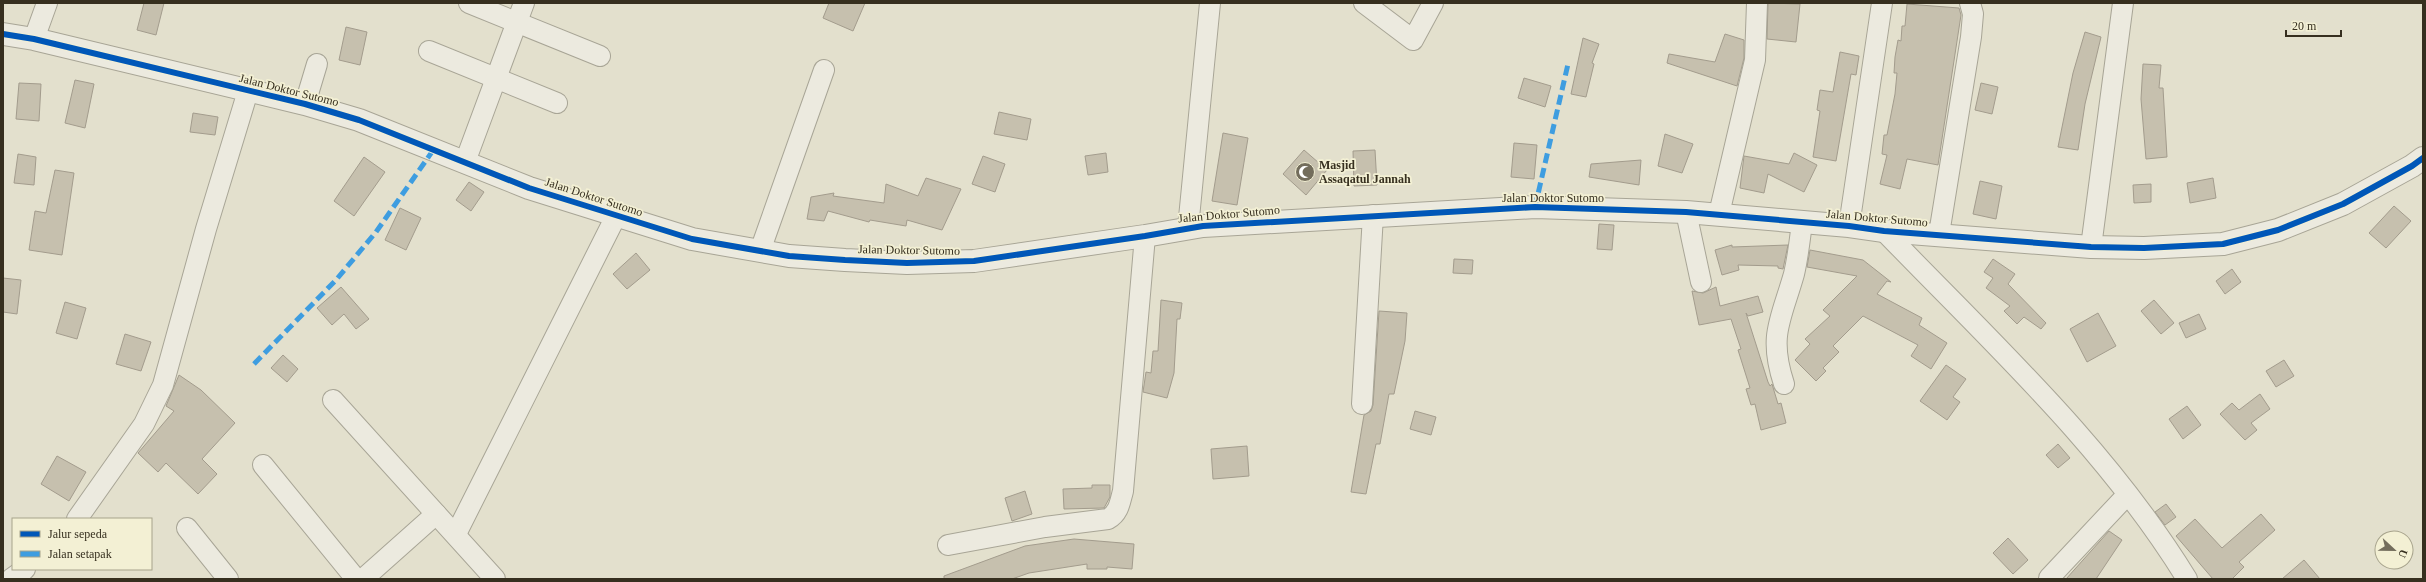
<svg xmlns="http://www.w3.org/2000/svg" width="2426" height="582" font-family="Georgia,serif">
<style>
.building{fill:#c6c0ae;stroke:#a39c8d}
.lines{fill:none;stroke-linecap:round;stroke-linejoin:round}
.minor-casing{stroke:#a8a596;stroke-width:22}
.tertiary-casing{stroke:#a8a596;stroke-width:24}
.minor{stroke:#eceadf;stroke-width:20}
.tertiary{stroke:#eceadf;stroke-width:22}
.quiet{stroke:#3e9de0;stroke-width:5;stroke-dasharray:10 5;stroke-linecap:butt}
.cycleway-casing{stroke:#f3f0d4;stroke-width:8}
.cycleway{stroke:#0057b8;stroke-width:6}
.labels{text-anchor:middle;stroke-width:3.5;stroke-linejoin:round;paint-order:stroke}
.street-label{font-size:12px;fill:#362f1f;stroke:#f3f0d4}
.poi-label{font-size:12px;font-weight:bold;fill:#362f1f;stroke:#f3f0d4;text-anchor:start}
</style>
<rect width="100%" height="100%" fill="#e3e0cd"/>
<g class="building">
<path d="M 144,3 L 164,3 L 156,35 L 137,30 Z"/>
<path d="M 829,3 L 865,3 L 853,31 L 823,18 Z"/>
<path d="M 1768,3 L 1800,4 L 1796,42 L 1767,39 Z"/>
<path d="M 1907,4 L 1959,8 L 1961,15 L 1938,165 L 1907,159 L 1900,189 L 1880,184 L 1887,155 L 1882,154 L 1884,135 L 1887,135 L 1895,94 L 1897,73 L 1894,73 L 1895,57 L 1898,40 L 1901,41 L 1902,26 L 1905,26 Z"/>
<path d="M 346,27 L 367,32 L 360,65 L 339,60 Z"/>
<path d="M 2085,32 L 2101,37 L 2085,104 L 2078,150 L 2058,147 L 2073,73 Z"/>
<path d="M 1725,34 L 1744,40 L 1744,58 L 1737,86 L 1667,63 L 1669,54 L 1715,62 Z"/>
<path d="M 1583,38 L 1599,44 L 1592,63 L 1594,64 L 1586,97 L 1571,94 Z"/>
<path d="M 1840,52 L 1859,56 L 1856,75 L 1851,74 L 1836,161 L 1813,157 L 1820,111 L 1817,110 L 1820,90 L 1833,92 Z"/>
<path d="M 2143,64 L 2161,65 L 2159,88 L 2163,88 L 2167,157 L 2146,159 L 2141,99 Z"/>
<path d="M 1524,78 L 1551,86 L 1545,107 L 1518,98 Z"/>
<path d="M 75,80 L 94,84 L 85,128 L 65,123 Z"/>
<path d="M 19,83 L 41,84 L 39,121 L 16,119 Z"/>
<path d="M 1981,83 L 1998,87 L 1992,114 L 1975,110 Z"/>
<path d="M 999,112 L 1031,119 L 1027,140 L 994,134 Z"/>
<path d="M 193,113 L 218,117 L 215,135 L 190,132 Z"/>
<path d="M 1223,133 L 1248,138 L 1237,205 L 1212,201 Z"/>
<path d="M 1665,134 L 1693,144 L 1682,173 L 1658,166 Z"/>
<path d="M 1514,143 L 1537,145 L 1534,179 L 1511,177 Z"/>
<path d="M 1304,150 L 1327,170 L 1306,195 L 1283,174 Z"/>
<path d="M 1375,150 L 1377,185 L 1354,186 L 1353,151 Z"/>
<path d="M 1106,153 L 1108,172 L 1088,175 L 1085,156 Z"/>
<path d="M 1794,153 L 1817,165 L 1804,192 L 1768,174 L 1764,193 L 1740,188 L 1744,156 L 1789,164 Z"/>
<path d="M 18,154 L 36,157 L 34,185 L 14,183 Z"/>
<path d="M 983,156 L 1005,164 L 995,192 L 972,184 Z"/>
<path d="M 364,157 L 385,172 L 354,216 L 334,201 Z"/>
<path d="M 1641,160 L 1639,185 L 1589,177 L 1591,164 Z"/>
<path d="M 55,170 L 74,173 L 62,255 L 29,250 L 35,211 L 46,213 Z"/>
<path d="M 926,178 L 961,189 L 942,230 L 907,220 L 906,226 L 870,220 L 869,222 L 828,211 L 824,221 L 807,219 L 811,197 L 834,193 L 833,196 L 884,203 L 886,184 L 918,196 Z"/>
<path d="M 2213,178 L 2216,198 L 2190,203 L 2187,183 Z"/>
<path d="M 1980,181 L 2002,186 L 1996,219 L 1973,214 Z"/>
<path d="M 469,182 L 484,192 L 471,211 L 456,200 Z"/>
<path d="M 2151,184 L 2151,202 L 2134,203 L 2133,185 Z"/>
<path d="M 2394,206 L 2411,221 L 2386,248 L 2369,233 Z"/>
<path d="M 400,208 L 421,218 L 406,250 L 385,240 Z"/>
<path d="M 1599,224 L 1614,225 L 1612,250 L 1597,249 Z"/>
<path d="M 1732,245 L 1732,247 L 1788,245 L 1783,269 L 1778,268 L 1778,266 L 1738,265 L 1739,270 L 1722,275 L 1715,250 Z"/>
<path d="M 1810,250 L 1863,260 L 1891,282 L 1887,281 L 1877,294 L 1922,318 L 1919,325 L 1947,343 L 1931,369 L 1911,356 L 1918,345 L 1863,316 L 1833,346 L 1839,352 L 1823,368 L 1826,371 L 1816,381 L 1795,360 L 1810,344 L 1805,339 L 1830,316 L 1823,310 L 1857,276 L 1807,267 Z"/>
<path d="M 636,253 L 650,270 L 627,289 L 613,274 Z"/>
<path d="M 1454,259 L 1473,260 L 1472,274 L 1453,273 Z"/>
<path d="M 1993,259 L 2015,274 L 2008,284 L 2046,323 L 2041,329 L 2024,317 L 2017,324 L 2004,311 L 2010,306 L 1986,288 L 1993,278 L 1984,272 Z"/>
<path d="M 2232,269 L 2241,282 L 2225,294 L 2216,281 Z"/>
<path d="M 3,278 L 21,280 L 17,314 L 3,312 Z"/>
<path d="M 341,287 L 369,319 L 356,329 L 344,314 L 332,325 L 317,308 Z"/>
<path d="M 1716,287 L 1720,306 L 1758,296 L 1763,312 L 1748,316 L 1746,313 L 1768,382 L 1770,386 L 1772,384 L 1778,404 L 1781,403 L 1786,423 L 1761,430 L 1755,404 L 1751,405 L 1746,389 L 1750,388 L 1738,350 L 1741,349 L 1731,319 L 1699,325 L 1692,291 L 1703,293 Z"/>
<path d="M 1161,300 L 1182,303 L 1180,319 L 1177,319 L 1174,373 L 1167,398 L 1143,392 L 1146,372 L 1151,373 L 1153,351 L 1158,351 Z"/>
<path d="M 2154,300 L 2174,323 L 2161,334 L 2141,311 Z"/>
<path d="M 65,302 L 86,308 L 77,339 L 56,333 Z"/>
<path d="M 1379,311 L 1407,313 L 1405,341 L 1394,394 L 1389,394 L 1380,444 L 1376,444 L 1366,494 L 1351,492 L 1364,415 L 1371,411 L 1373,405 Z"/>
<path d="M 2098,313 L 2116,346 L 2087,362 L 2070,329 Z"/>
<path d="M 2199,314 L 2206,329 L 2186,338 L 2179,323 Z"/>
<path d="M 125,334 L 151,342 L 141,371 L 116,364 Z"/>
<path d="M 283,355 L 298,369 L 287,382 L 271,368 Z"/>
<path d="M 2284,360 L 2294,376 L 2276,387 L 2266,371 Z"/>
<path d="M 1946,365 L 1966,379 L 1953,397 L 1960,402 L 1947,420 L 1920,401 Z"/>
<path d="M 179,375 L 201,390 L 235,423 L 202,459 L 217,474 L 198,494 L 166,463 L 158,472 L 138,453 L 174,411 L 166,406 Z"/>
<path d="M 2260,394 L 2270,409 L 2251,423 L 2257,430 L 2245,440 L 2220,414 L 2232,403 L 2239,410 Z"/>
<path d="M 2187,406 L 2201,425 L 2183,439 L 2169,419 Z"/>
<path d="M 1415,411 L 1436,417 L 1431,435 L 1410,429 Z"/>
<path d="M 2058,444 L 2070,458 L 2058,468 L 2046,455 Z"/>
<path d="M 1247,446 L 1249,476 L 1213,479 L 1211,449 Z"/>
<path d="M 57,456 L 86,472 L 69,501 L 41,484 Z"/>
<path d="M 1092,485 L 1110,485 L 1110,497 L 1104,508 L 1064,509 L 1063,489 L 1092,488 Z"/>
<path d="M 1025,491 L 1032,514 L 1012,521 L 1005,498 Z"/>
<path d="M 2166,504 L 2176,517 L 2165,525 L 2155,512 Z"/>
<path d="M 2261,514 L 2275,530 L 2239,562 L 2244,567 L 2232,579 L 2213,579 L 2176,536 L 2195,519 L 2222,548 Z"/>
<path d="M 2109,531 L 2122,540 L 2096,579 L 2066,579 Z"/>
<path d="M 2008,538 L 2028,560 L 2013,574 L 1993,553 Z"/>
<path d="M 1074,539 L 1134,544 L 1132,569 L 1107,567 L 1107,569 L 1087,569 L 1087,564 L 1029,573 L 1012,579 L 944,579 L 944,576 L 1025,546 Z"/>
<path d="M 2304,560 L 2320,579 L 2282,579 Z"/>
</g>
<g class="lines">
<g class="minor-casing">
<g id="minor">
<path d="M 469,3 L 600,56"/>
<path d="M 1364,3 L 1413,40 L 1433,3"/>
<path d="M 34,39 L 47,3"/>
<path d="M 429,51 L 557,103"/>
<path d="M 305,104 L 317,64"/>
<path d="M 465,162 L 524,3"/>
<path d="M 1686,212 L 1701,282"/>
<path d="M 1719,214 L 1755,60 L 1757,3"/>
<path d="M 1849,226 L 1882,3"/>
<path d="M 1188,228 L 1210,3"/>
<path d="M 1884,231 C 1991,342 2106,447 2187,579"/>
<path d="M 1939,234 L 1971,37 L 1973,14 L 1970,3"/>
<path d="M 2091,247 L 2123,3"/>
<path d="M 760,251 L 824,70"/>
<path d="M 1784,384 C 1768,335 1781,320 1794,274 C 1798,257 1800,239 1802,222"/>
<path d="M 333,400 L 495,579"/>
<path d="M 1362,404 L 1373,215"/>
<path d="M 263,465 L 356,579"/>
<path d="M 77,519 L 144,424 L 163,385 L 206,229 L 248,91"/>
<path d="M 187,528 L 228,579"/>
<path d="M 456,534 L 616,216"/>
<path d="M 948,545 L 1045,527 L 1108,519 C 1119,513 1120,502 1123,491 L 1145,236"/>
<path d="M 2049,578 L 2127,495"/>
<path d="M 11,579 L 25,569"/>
<path d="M 363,579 L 436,514"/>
</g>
</g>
<g class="tertiary-casing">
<path id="tertiary" d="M 3,34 L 34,39 L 305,104 L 359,120 L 529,188 L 692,239 L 789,256 L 845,260 L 907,263 L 974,261 L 1145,236 L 1203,226 L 1535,207 L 1686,212 L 1849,226 L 1884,231 L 2091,247 L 2144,248 L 2223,244 L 2278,230 L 2343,204 L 2412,166 L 2423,158"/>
</g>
<use href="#minor" class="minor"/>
<use href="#tertiary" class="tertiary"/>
<g class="quiet">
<path d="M 1535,207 L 1568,64"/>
<path d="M 254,364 L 336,280 L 376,232 L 434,149"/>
</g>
<g class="cycleway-casing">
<path id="cycleway" d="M 3,34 L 34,39 L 305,104 L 359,120 L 529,188 L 692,239 L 789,256 L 845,260 L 907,263 L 974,261 L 1145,236 L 1203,226 L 1535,207 L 1686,212 L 1849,226 L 1884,231 L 2091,247 L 2144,248 L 2223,244 L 2278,230 L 2343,204 L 2412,166 L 2423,158"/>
</g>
<use href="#cycleway" class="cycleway"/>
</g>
<defs>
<g id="mosque-disc" transform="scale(1)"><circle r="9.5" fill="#736d5c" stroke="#f3f0d4"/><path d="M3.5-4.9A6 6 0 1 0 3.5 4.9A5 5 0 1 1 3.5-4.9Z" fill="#fff"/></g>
</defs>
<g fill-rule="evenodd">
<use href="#mosque-disc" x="1305" y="172"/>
</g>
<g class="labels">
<g class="street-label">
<text transform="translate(289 90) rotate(14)" y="4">Jalan Doktor Sutomo</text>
<text transform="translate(594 197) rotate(18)" y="4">Jalan Doktor Sutomo</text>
<text x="1553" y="202">Jalan Doktor Sutomo</text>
<text transform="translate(1229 214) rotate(-5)" y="4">Jalan Doktor Sutomo</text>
<text transform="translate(1877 218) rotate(5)" y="4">Jalan Doktor Sutomo</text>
<text transform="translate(909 250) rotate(1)" y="4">Jalan Doktor Sutomo</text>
</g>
<g class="poi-label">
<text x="1319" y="169">Masjid<tspan x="1319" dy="14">Assaqatul Jannah</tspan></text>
</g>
</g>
<rect width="2426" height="582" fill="none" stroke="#362f1f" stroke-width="8"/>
<rect x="12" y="518" width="140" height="52" fill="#f3f0d4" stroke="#a7a38c"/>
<rect x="20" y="531" width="20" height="6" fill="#0057b8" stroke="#a7a38c"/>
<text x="48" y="538" font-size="12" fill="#362f1f">Jalur sepeda</text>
<rect x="20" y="551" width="20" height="6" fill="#3e9de0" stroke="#a7a38c"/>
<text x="48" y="558" font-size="12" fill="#362f1f">Jalan setapak</text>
<g transform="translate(2394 550) rotate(112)"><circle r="19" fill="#f3f0d4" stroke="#a7a38c"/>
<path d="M0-3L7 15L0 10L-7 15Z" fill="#736d5c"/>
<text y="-6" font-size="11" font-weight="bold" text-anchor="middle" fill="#362f1f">U</text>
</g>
<path d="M2286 30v6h55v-6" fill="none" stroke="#362f1f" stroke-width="2"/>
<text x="2292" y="30" font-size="12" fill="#362f1f" stroke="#f3f0d4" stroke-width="3" paint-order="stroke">20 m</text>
</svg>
